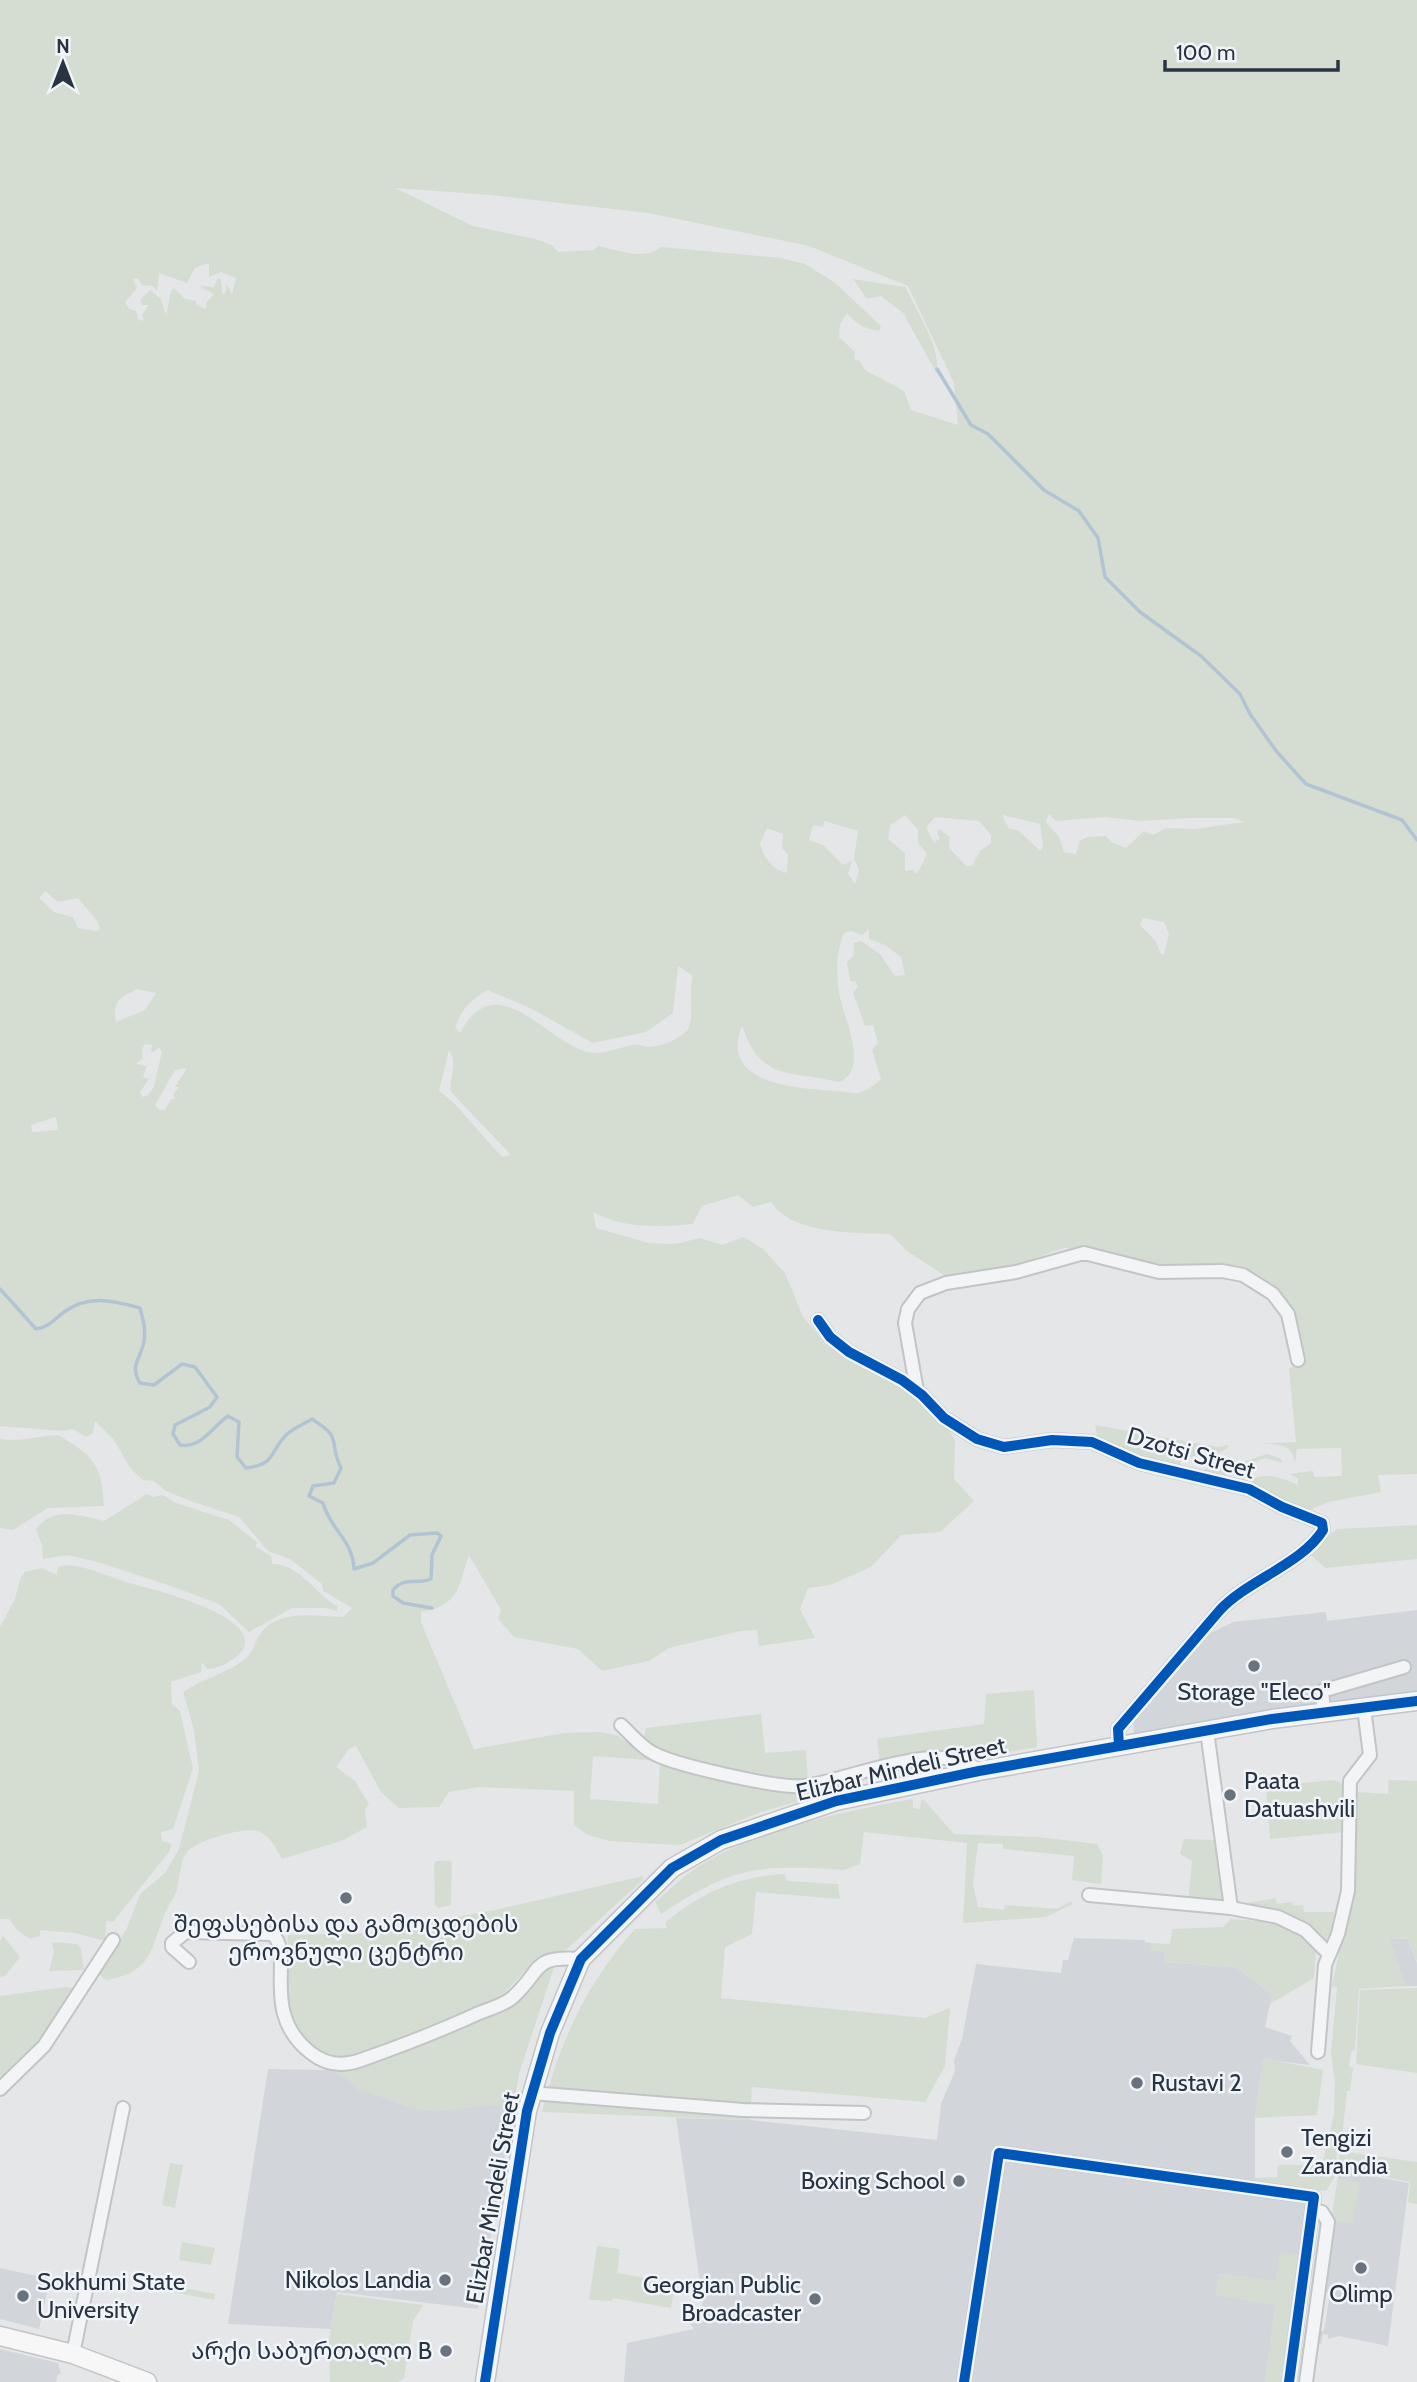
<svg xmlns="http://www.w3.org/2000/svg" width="1417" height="2382" font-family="Cabin,'Noto Sans Georgian',sans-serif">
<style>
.built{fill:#d2d6db}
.green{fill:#d5ddd3;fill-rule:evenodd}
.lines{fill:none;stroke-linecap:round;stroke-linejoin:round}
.stream{stroke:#b2c4d4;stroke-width:3.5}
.street-casing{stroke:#c2c4c6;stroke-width:16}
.secondary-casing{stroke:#c2c4c6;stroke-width:21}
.street{stroke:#f3f4f6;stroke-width:12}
.secondary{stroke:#f7f7f7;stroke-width:18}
.cycleway-casing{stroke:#f1f4f8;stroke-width:15}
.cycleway{stroke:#0057b8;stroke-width:10}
.poi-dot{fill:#6a727d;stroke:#f1f4f8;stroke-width:2.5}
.labels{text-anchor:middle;stroke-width:5;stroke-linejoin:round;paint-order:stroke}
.street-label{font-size:24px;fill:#293443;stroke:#f1f4f8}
.poi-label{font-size:24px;fill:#293443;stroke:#f1f4f8;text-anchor:start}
</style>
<rect width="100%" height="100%" fill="#e4e6e8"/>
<g class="built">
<path d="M 1417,1610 L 1417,1691 L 1134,1734 L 1133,1720 L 1149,1701 L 1211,1633 L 1233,1622 L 1326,1612 L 1327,1621 Z"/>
<path d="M 1074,1938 L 1145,1940 L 1145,1942 L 1150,1943 L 1150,1950 L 1165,1951 L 1164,1962 L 1236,1967 L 1272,1995 L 1265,2027 L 1292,2036 L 1290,2041 L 1310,2065 L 1263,2059 L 1255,2118 L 1255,2183 L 1285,2185 L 1283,2198 L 1307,2202 L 1283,2382 L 1299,2255 L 1280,2253 L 1276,2281 L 1219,2274 L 1216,2295 L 1276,2304 L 1265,2382 L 624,2382 L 627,2343 L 694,2329 L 689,2322 L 700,2313 L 703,2302 L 676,2118 L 750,2120 L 937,2140 L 941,2104 L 955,2071 L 954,2060 L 962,2039 L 976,1964 L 1061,1973 L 1063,1960 L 1068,1960 Z"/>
<path d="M 1389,1938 L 1408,1939 L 1417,1963 L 1417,1986 L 1405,1986 Z"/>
<path d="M 268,2069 L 519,2074 L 478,2309 L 337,2292 L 331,2329 L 228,2324 Z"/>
<path d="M 1339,2170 L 1409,2183 L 1388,2346 L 1339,2336 L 1328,2339 L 1328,2335 L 1323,2334 L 1321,2344 L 1316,2343 L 1318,2331 L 1324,2331 L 1330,2292 L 1321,2294 Z"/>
<path d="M 0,2268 L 50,2279 L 39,2329 L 0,2319 Z"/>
<path d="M 0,2349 L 58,2363 L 61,2374 L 58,2374 L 56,2382 L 0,2382 Z"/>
</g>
<g class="green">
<path d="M 0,0 L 1417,0 L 1417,1474 L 1378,1475 L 1381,1492 L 1329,1502 L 1307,1511 L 1246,1482 C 1263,1471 1282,1477 1298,1485 L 1298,1478 L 1289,1474 L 1313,1471 L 1314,1477 L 1342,1476 L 1341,1448 L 1297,1449 L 1295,1462 C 1292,1441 1272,1444 1255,1444 L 1296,1442 L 1289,1368 L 1303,1364 L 1296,1340 L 1292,1307 L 1264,1281 L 1159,1266 L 1092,1249 L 1064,1248 L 1016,1265 L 947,1277 L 907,1251 L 890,1234 C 855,1233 791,1234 771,1202 L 753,1207 L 738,1195 L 702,1206 L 693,1224 C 659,1227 623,1229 593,1212 L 596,1228 L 649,1243 L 675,1244 L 700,1238 L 722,1245 L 744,1237 L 763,1249 L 785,1273 L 803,1317 L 823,1341 L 918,1396 L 947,1428 L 955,1440 L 954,1479 L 974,1501 L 940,1532 L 901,1535 L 871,1567 L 830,1585 L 808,1588 L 800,1609 L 815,1638 L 759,1646 L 757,1630 L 740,1631 L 669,1648 L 649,1661 L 602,1671 L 578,1649 L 514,1637 L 498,1619 L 501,1610 L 469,1555 C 458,1587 459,1606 421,1612 L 421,1622 L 474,1749 L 564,1733 L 601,1732 L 618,1736 L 651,1757 L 807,1791 L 809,1798 L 761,1812 L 680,1845 L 609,1841 L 588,1835 L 574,1825 L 574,1791 L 479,1787 L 449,1792 L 439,1807 L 399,1808 L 381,1792 L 356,1746 L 349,1749 L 336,1767 L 355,1781 L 369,1804 L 365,1809 L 367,1827 L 341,1841 L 282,1859 C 275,1847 270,1835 257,1831 C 243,1827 196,1841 187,1852 C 180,1862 180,1877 177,1889 C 175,1898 169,1904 165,1913 C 150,1950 153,1972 106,1980 L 98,1974 L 127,1928 L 140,1894 L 165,1873 L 179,1849 L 199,1771 L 194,1730 L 183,1692 C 202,1679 226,1674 245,1659 C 255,1651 256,1637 265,1628 C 284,1610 319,1616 343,1617 L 352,1608 L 323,1591 L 322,1584 L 290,1559 L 268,1551 L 239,1517 L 193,1502 L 166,1491 L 154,1481 L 143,1480 L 131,1469 L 114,1440 L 95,1421 L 93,1433 L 86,1437 L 73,1429 L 62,1431 L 0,1426 ZM 395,188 L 491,195 L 648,213 L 809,246 L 908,286 L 954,383 L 958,425 L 911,410 L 904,391 L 865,370 L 860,361 L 854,359 L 855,352 L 839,337 L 840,324 L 847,313 C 856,324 865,329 879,331 L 881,326 L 834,282 L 805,264 L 781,258 L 661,247 C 645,261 617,250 598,246 L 594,250 L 558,252 L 552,245 L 535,239 L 473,226 ZM 209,263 L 209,277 L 221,272 L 236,278 L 232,295 L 227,284 L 225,294 L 222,293 L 221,279 L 218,278 L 214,287 L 199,286 L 214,294 L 206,303 L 206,309 L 196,305 L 196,301 L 185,299 L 174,288 L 171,291 L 166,315 L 161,299 L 150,290 L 140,300 L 142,305 L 149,305 L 142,315 L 144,321 L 138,319 L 136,311 L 129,309 L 125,302 L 137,288 L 133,279 L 138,278 L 142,285 L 153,286 L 157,291 L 159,273 L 187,283 L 195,268 ZM 1049,814 L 1056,821 L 1104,817 L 1140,821 L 1190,818 L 1233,818 L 1244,822 L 1195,829 L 1166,828 L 1153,835 L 1144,831 L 1126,848 L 1111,842 L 1106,836 L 1087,837 L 1080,841 L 1076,854 L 1064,852 L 1059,837 L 1046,822 ZM 905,815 L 918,830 L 918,843 L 927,854 L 917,874 L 913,870 L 905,871 L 905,853 L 888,839 L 890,825 ZM 1002,815 L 1040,824 L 1043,847 L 1040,851 L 1018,830 L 1009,829 ZM 935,817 L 979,821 L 991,835 L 991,843 L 980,851 L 972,866 L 966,866 L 949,848 L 950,837 L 939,829 L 937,834 L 940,838 L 934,843 L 926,828 ZM 824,821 L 858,831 L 854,859 L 859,870 L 855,884 L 848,874 L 852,860 L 843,865 L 823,845 L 809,840 L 813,825 L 823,827 ZM 767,828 L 783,834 L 782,848 L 788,855 L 787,873 C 772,869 764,858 760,844 ZM 45,891 L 58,902 L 78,898 L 97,921 L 100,928 L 97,931 L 78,928 L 73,917 L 54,912 L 39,898 ZM 1143,918 L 1164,922 L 1169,934 L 1164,954 L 1161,954 L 1155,940 L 1140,925 ZM 869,929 L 869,939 L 885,945 L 901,957 L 905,975 L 895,976 L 880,954 L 861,941 L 854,943 L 853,956 L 847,962 L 850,981 L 856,982 L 858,987 L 853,993 L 865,1026 L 873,1025 L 878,1043 L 872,1050 L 881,1079 C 875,1085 866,1091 858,1093 C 852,1094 843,1091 837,1091 C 798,1088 718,1085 742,1026 C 761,1082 790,1070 839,1082 C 871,1070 842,1015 839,992 C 836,972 836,952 844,933 L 851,931 L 862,935 ZM 678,966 L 693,976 C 688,988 695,1012 688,1030 C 676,1040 665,1046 649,1047 C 644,1047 638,1044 633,1045 C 615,1048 600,1058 581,1050 C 540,1033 494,968 460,1033 L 455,1027 C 463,1008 470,1000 488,990 L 530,1008 L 593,1043 L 646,1032 L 673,1013 ZM 137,989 L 156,993 L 145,1010 L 116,1022 C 112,1001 120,998 137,989 ZM 145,1044 L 152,1045 L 151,1053 L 159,1048 L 162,1051 L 154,1087 L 148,1095 L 142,1097 L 140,1092 L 149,1079 L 143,1077 L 147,1066 L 136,1064 L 143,1058 L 142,1049 ZM 449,1050 C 459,1066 448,1077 451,1092 L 511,1155 L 502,1157 L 454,1103 L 439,1091 ZM 187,1068 L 175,1087 L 179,1087 L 173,1095 L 175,1099 L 171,1099 L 165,1110 L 159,1110 L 155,1105 L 175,1070 ZM 56,1117 L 58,1130 L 32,1132 L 31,1125 ZM 593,1756 L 660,1761 L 658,1804 L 590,1799 Z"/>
<path d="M 853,279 L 905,287 C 915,307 943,352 936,372 L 903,313 L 881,296 L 867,299 Z"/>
<path d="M 1095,1425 L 1218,1447 L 1229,1445 C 1222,1458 1197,1456 1183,1457 L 1180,1465 L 1140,1459 L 1098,1439 Z"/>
<path d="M 58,1435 C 93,1456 102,1464 104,1506 L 48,1508 L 13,1530 L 0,1528 L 0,1439 C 21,1442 37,1436 58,1435 Z"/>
<path d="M 1267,1454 L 1280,1458 L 1283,1463 L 1265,1458 L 1223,1476 L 1203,1471 L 1214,1463 L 1234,1460 L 1237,1464 Z"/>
<path d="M 147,1494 L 153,1497 L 163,1495 L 176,1503 L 229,1520 L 257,1542 L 256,1547 L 271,1556 L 272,1564 C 300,1564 314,1593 337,1606 L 337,1611 L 326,1608 L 292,1608 L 249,1632 L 219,1604 L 171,1586 L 101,1563 L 68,1555 L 43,1559 L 42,1545 L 36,1529 C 54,1505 80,1516 104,1521 Z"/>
<path d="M 1417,1525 L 1417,1559 L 1325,1568 L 1309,1553 L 1337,1529 Z"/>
<path d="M 65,1565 C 89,1566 111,1578 133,1584 C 151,1589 278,1619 237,1656 C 229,1663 217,1669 207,1669 L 202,1662 L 201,1672 L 171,1682 L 172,1704 L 180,1711 L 193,1768 L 173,1829 L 161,1832 L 162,1841 L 172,1844 L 169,1852 L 113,1922 L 106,1921 L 105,1941 L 75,1933 L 40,1930 L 40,1936 L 30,1939 L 18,1931 L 9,1919 L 0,1919 L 0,1627 L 15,1599 L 20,1579 L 25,1572 L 42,1568 L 57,1575 L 58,1567 Z"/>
<path d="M 1034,1690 L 1037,1747 L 976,1758 L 954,1754 L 880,1764 L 877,1739 L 984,1724 L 986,1694 Z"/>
<path d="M 761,1714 L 765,1753 L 806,1750 L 808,1781 L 688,1764 L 653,1750 L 644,1738 L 646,1728 Z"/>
<path d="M 1334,1780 L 1345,1785 L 1345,1832 L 1270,1839 L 1266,1787 Z"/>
<path d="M 1389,1780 L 1417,1781 L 1417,1962 L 1408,1939 L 1390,1938 L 1405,1986 L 1359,1989 L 1355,2050 L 1351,2051 L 1349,2066 L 1353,2068 L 1350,2091 L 1347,2091 L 1341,2148 L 1337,2148 L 1336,2169 L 1339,2170 L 1326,2191 L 1255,2183 L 1255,2178 L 1277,2177 L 1278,2165 L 1315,2165 L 1323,2161 L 1334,2114 L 1335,2082 L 1331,2053 L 1337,1987 L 1332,1986 L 1352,1892 L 1358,1792 L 1388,1794 Z"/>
<path d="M 913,1799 L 913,1808 L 920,1809 L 921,1800 L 924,1800 L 954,1834 L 1038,1837 L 1097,1844 L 1103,1856 L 1101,1884 L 1072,1880 L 1074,1856 L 1003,1849 L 1003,1844 L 978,1843 L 973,1884 L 978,1907 L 1004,1910 L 1005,1905 L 1057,1909 L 1071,1901 L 1073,1904 L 1046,1917 L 963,1923 L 967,1843 L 864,1832 L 860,1864 L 844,1870 C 758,1865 735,1865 661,1914 L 655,1902 C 667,1892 679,1880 692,1871 C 746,1832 848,1810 913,1799 Z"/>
<path d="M 1184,1839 L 1214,1840 L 1224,1901 L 1218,1906 L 1188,1903 L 1192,1861 L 1180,1854 Z"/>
<path d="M 437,1861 L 450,1861 L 452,1863 L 451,1905 L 438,1908 L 435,1905 L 434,1863 Z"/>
<path d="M 784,1874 L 787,1881 L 838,1884 L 840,1899 L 756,1892 L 752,1934 L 725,1947 L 721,1998 L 925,2018 L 950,2008 L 945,2066 L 925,2102 L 752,2087 L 750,2120 L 542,2112 C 560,2041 586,1984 635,1929 L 667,1928 L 665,1923 C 699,1893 739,1876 784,1874 Z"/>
<path d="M 643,1876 L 643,1880 L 566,1950 L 537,1958 L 501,1997 L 428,2029 L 344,2058 L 326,2056 L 310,2043 L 298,2029 L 286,2006 L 288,1935 L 367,1933 L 495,1910 Z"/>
<path d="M 1276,1898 L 1277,1904 L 1292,1902 L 1293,1906 L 1303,1905 L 1304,1912 L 1334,1912 L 1332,1930 L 1326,1940 C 1303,1917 1279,1909 1248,1907 L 1247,1903 Z"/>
<path d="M 1231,1919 C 1264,1921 1294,1922 1316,1951 L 1314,1978 L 1270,2004 L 1272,1995 L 1236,1967 L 1164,1962 L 1165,1951 L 1149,1950 L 1150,1943 L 1170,1944 L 1172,1929 L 1223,1927 Z"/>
<path d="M 3,1936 L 20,1957 L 5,1976 L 0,1977 L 0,1941 Z"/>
<path d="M 52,1942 L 77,1944 L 81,1949 L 84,1970 L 49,1971 L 54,1952 Z"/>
<path d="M 555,1964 L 519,2074 L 513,2104 C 484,2105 453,2112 426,2110 C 402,2109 381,2094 358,2090 L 348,2079 L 333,2072 L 432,2039 L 516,2003 L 539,1973 L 547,1965 Z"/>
<path d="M 65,1987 L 73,1988 L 73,1997 L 23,2065 L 5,2081 L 0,2076 L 0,1996 Z"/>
<path d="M 1417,1988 L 1417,2073 L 1356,2064 L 1360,1990 Z"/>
<path d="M 1263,2058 L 1323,2070 L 1317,2115 L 1255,2118 Z"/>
<path d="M 1340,2151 L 1417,2162 L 1417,2204 L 1408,2202 L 1410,2182 L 1337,2168 Z"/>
<path d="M 170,2163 L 183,2165 L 175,2208 L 162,2205 Z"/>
<path d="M 1338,2179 L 1360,2182 L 1353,2223 L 1331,2220 Z"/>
<path d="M 182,2242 L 215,2248 L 211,2265 L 179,2260 Z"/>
<path d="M 597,2246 L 620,2249 L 617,2273 L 675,2283 L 671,2308 L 613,2298 L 612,2301 L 589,2300 Z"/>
<path d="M 1280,2252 L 1299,2255 L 1281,2382 L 1265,2382 L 1276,2304 L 1216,2295 L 1219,2274 L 1276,2281 Z"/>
<path d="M 143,2280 L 215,2294 L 214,2300 L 142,2286 Z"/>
<path d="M 337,2294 L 423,2305 L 413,2321 L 404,2378 L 398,2382 L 330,2382 L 329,2341 Z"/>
</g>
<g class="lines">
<g class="stream">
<path d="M 937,369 L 971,425 L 988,434 L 1044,490 L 1079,511 L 1098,538 L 1105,577 L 1140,612 L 1201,656 L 1240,694 L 1250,714 L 1277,752 L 1306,784 L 1402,820 L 1417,840"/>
<path d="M 0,1289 L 36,1329 C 51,1326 53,1320 64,1312 C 89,1294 113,1301 140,1308 C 143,1320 146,1329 144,1341 C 141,1359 129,1365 140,1383 L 154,1385 L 182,1364 L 195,1367 L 217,1397 L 210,1407 L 175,1425 L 173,1434 L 180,1445 C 201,1449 212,1427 228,1416 L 239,1422 L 237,1457 L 246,1468 C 276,1465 269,1452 287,1434 C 294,1428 304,1424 312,1419 C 345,1440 327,1440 341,1468 L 334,1483 L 313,1486 L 309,1496 L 323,1503 C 331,1531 352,1538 354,1569 L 373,1563 L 410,1535 L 437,1533 L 441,1536 L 432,1555 L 431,1579 C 417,1585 404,1576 393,1590 L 393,1596 L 403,1603 L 432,1608"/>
</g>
<g class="street-casing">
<g id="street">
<path d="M 818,1320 L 830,1337 L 849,1352 L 902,1380 L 922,1395 L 944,1418 L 977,1439 L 1004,1447 L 1052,1440 L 1092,1442 L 1139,1463 L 1249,1489 L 1282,1507 L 1322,1523 L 1323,1530 C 1302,1564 1248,1580 1220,1610 L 1118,1729 L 1119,1746"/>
<path d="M 917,1391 L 905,1323 L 908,1309 L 920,1293 L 946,1283 L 1016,1272 L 1084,1253 L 1159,1272 L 1222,1271 L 1243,1275 L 1273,1294 L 1288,1314 L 1298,1360"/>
<path d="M 1324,1711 L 1322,1691 L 1404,1667"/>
<path d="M 621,1725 C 631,1734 641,1747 653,1753 C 674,1765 780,1789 804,1786 C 848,1781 943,1736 979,1771"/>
<path d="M 1207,1731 L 1231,1908"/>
<path d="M 1089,1895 L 1231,1908 L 1278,1917 L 1305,1930 L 1328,1953"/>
<path d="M 189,1962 L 172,1947 L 172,1943 L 186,1932 L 272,1934 C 296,1954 258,2012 311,2053 C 326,2065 342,2067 361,2060 C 401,2046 440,2031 479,2013 C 489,2009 505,2005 513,1997 C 543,1970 531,1955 581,1959"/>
<path d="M 1318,2052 L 1325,1965 L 1338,1934 L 1348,1891 L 1350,1781 L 1370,1755 L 1364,1708"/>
<path d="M 0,2089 L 44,2046 L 113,1940"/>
<path d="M 531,2093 L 743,2110 L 864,2113"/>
<path d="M 73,2354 L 123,2108"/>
<path d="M 964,2382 L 999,2153 L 1314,2197 L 1289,2382"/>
<path d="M 1306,2382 L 1328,2222 L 1322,2212 L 1312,2210"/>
</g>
</g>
<g class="secondary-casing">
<g id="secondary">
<path d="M 0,2336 L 73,2354 L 147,2382"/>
<path d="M 485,2382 L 527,2111 L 550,2033 L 581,1959 L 672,1868 L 721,1840 L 836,1801 L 979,1771 L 1272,1719 L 1417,1701"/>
</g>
</g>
<use href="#street" class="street"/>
<use href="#secondary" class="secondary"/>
<g class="cycleway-casing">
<g id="cycleway">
<path d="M 818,1320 L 830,1337 L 849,1352 L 902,1380 L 922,1395 L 944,1418 L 977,1439 L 1004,1447 L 1052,1440 L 1092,1442 L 1139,1463 L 1249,1489 L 1282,1507 L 1322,1523 L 1323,1530 C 1302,1564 1248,1580 1220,1610 L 1118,1729 L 1119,1746"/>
<path d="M 485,2382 L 527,2111 L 550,2033 L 581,1959 L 672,1868 L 721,1840 L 836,1801 L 979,1771 L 1272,1719 L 1417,1701"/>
<path d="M 964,2382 L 999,2153 L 1314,2197 L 1289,2382"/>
</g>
</g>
<use href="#cycleway" class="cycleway"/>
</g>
<g class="poi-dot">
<circle cx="1254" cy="1666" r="7"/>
<circle cx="1230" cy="1795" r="7"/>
<circle cx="346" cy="1898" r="7"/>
<circle cx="1137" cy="2083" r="7"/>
<circle cx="1287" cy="2152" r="7"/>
<circle cx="959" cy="2181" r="7"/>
<circle cx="1361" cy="2268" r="7"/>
<circle cx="445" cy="2280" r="7"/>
<circle cx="23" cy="2296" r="7"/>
<circle cx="815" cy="2299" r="7"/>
<circle cx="446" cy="2351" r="7"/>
</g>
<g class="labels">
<g class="street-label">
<text transform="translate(1191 1453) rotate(16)" y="8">Dzotsi Street</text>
<text transform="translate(901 1769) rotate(-13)" y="8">Elizbar Mindeli Street</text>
<text transform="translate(493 2198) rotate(-80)" y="8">Elizbar Mindeli Street</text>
</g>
<g class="poi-label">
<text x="1254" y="1700" text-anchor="middle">Storage "Eleco"</text>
<text x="1244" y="1789">Paata<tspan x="1244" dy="28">Datuashvili</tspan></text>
<text x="346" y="1932" text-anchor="middle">შეფასებისა და გამოცდების<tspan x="346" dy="28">ეროვნული ცენტრი</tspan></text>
<text x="1151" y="2091">Rustavi 2</text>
<text x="1301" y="2146">Tengizi<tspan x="1301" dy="28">Zarandia</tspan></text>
<text x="945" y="2189" text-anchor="end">Boxing School</text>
<text x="431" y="2288" text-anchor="end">Nikolos Landia</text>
<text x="37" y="2290">Sokhumi State<tspan x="37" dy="28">University</tspan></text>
<text x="801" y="2293" text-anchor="end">Georgian Public<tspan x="801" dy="28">Broadcaster</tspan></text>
<text x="1361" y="2302" text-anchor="middle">Olimp</text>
<text x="432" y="2359" text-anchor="end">არქი საბურთალო B</text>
</g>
</g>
<g transform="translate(63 63)" stroke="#f1f4f8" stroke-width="5" paint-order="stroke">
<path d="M0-5L12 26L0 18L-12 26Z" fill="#293443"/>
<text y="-10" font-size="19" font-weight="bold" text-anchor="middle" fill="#293443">N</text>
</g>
<path d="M1165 60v10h173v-10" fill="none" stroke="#293443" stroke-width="3.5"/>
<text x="1176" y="60" font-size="21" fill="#293443" stroke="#f1f4f8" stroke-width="5" paint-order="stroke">100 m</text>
</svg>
